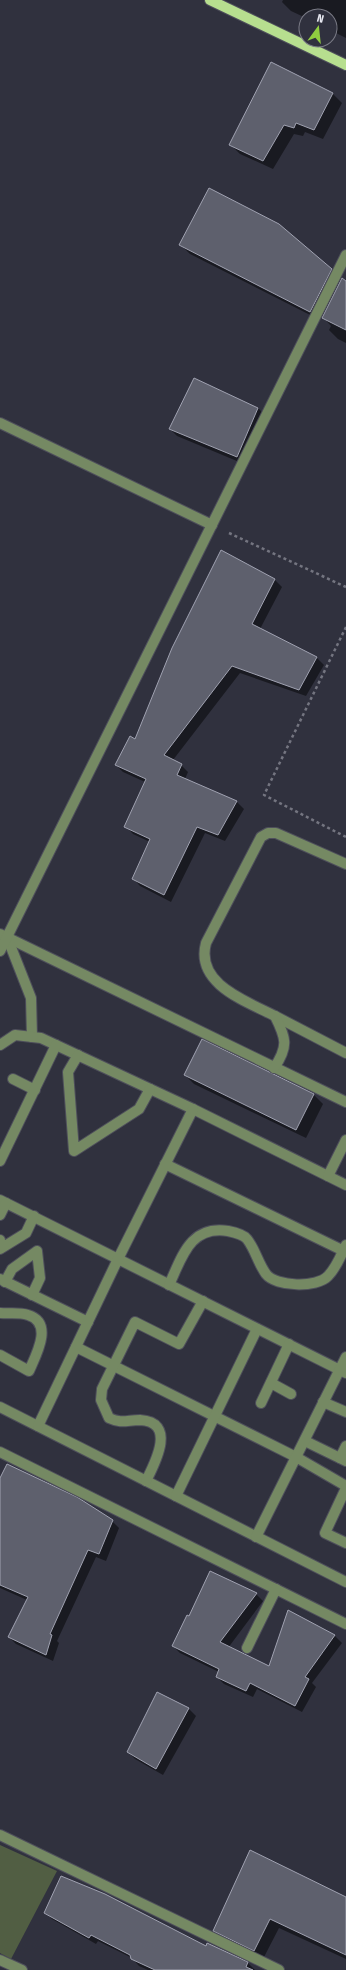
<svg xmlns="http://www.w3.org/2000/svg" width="346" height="1970" font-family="'Fira Sans Condensed',sans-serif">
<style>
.green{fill:#515e43}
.shadow{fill:#0007}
.building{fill:#5e606d;stroke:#a0a2b1}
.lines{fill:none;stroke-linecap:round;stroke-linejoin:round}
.minor-casing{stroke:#4e4f5b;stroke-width:12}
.major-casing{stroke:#4e4f5b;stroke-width:12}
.path{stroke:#747580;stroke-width:2.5;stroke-dasharray:3 3;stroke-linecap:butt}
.minor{stroke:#758963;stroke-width:10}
.major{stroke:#b7df8f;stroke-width:10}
</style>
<rect width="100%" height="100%" fill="#30313e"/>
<path class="green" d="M 0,1845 L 57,1871 L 11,1959 L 0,1953 Z"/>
<g class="shadow">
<path d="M 283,0 L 346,0 L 346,38 L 330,30 L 330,16 L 306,16 L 306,18 L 291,11 L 282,2 Z"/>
<path d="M 271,63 L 333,94 L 342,103 L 323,139 L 305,132 L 303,136 L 294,134 L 273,169 L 240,154 L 231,145 Z"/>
<path d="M 181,245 L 331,270 L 346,282 L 346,343 L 338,339 L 329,330 L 331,326 L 322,316 L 320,320 L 190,254 Z"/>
<path d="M 258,408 L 265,415 L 244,464 L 177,436 L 170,429 Z"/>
<path d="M 222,551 L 275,580 L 282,587 L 260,629 L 317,658 L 324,665 L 306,696 L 240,673 L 173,760 L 181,765 L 188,772 L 185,779 L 237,802 L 244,809 L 225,841 L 205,833 L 171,902 L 140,886 L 133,878 L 150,842 L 133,834 L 126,826 L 145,782 L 123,772 L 116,765 L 136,740 Z"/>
<path d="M 185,1075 L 314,1095 L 323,1104 L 306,1138 L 194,1084 Z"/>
<path d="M 0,1482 L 112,1521 L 119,1528 L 106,1561 L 96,1557 L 57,1641 L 59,1643 L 53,1661 L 16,1644 L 9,1637 L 27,1600 L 0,1588 Z"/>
<path d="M 256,1594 L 263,1601 L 228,1648 L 270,1667 L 335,1636 L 342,1643 L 312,1683 L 316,1687 L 302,1712 L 257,1689 L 253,1697 L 224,1684 L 217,1677 L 219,1672 L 180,1653 L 173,1646 Z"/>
<path d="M 157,1693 L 189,1709 L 196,1716 L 163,1775 L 135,1759 L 128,1752 Z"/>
<path d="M 346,1898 L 346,1959 L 279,1928 L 263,1959 L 223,1940 L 214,1931 Z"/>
<path d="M 45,1912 L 206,1947 L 208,1944 L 248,1963 L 255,1970 L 148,1970 L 139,1966 L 132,1958 L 98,1941 L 96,1944 L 52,1919 Z"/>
</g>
<g class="building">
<path d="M 271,62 L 333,93 L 314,130 L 296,123 L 294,128 L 284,125 L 263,161 L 229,145 Z"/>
<path d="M 209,188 L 279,224 L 332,269 L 310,312 L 179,245 Z"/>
<path d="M 342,278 L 346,281 L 346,330 L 322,318 Z"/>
<path d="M 194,378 L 258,408 L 237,457 L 169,429 Z"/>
<path d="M 221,550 L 275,579 L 252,624 L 317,657 L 299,690 L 232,666 L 164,755 L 182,764 L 177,775 L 237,801 L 218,835 L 197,827 L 164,895 L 132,879 L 150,839 L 124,827 L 146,779 L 115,765 L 130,736 L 135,739 L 172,648 Z"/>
<path d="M 202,1039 L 314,1094 L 296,1130 L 184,1075 Z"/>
<path d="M 7,1464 L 77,1497 L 113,1520 L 99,1554 L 88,1550 L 50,1634 L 52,1635 L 46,1655 L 8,1637 L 28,1597 L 0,1585 L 0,1478 Z"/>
<path d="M 210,1571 L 257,1593 L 220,1642 L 269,1666 L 288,1610 L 335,1635 L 305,1677 L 309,1679 L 295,1706 L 250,1683 L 246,1691 L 216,1677 L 219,1669 L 172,1646 L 187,1615 L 189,1616 Z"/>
<path d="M 157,1692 L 189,1708 L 156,1769 L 127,1752 Z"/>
<path d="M 250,1850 L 346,1897 L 346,1955 L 270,1919 L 254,1951 L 213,1931 Z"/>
<path d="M 61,1876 L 105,1894 L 206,1946 L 207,1943 L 248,1962 L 246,1967 L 253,1970 L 155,1970 L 131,1959 L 130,1955 L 91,1935 L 89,1938 L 44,1913 Z"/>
</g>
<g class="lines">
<g class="minor-casing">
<g id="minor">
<path d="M 0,423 L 212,525"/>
<path d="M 0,934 L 346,1102"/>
<path d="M 7,937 L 31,998 L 32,1037"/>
<path d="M 0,951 L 346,255"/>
<path d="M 275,1016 L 346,1053"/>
<path d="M 0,1045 L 15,1035 L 41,1038 L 193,1109 L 346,1185"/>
<path d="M 78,1055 L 68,1072 L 74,1151 L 139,1109 L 150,1089"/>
<path d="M 274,1068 C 289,1046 286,1038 275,1016 C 246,1001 195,984 206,943 L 261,837 L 268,833 L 276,833 L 346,864"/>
<path d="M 13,1079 L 35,1090"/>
<path d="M 0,1161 L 56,1045"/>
<path d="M 165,1164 L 346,1252"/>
<path d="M 328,1176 L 346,1140"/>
<path d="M 0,1200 L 346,1373"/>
<path d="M 0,1215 L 6,1203"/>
<path d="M 0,1240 L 0,1249 L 26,1233 L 34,1216"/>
<path d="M 0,1279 L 88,1322"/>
<path d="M 5,1282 L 12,1269 L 37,1251 L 40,1278 L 32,1295"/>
<path d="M 169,1285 C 182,1257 190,1225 228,1231 C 233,1232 243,1234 247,1239 C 255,1249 258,1263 266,1274 C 276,1287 317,1288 328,1276 C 337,1267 341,1255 346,1245"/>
<path d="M 0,1313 C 9,1314 19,1312 28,1315 C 54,1323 36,1355 29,1371 L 0,1355"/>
<path d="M 76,1347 L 296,1457 L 346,1486"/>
<path d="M 271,1383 L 291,1394"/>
<path d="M 323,1402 L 346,1412"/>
<path d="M 261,1403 L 289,1344"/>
<path d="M 0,1407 L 346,1582"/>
<path d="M 38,1426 L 118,1259 L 193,1109"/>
<path d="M 305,1441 L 346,1461"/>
<path d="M 0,1452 L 346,1624"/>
<path d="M 340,1458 L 346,1446"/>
<path d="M 146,1481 C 155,1463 177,1422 140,1420 C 127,1420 122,1424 109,1418 L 101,1400 L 102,1389 L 135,1322 L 179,1344 L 203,1301"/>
<path d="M 346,1488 L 325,1533 L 346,1543"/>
<path d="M 176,1496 L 257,1329"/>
<path d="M 256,1537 L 346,1357"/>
<path d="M 247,1648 L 276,1589"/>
<path d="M 0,1835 L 279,1970"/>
<path d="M 0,1960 L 22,1970"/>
</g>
</g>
<g class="major-casing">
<path id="major" d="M 210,0 L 346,65"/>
</g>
<g class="path">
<path d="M 229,533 L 346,587"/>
<path d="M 346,627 L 264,795 L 346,837"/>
</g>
<use href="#minor" class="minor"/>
<use href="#major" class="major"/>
</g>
<g transform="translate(318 28) rotate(15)"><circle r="19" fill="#30313e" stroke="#7a7b86"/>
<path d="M0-3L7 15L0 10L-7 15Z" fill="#90cd40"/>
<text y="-6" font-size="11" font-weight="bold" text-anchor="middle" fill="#e9eaf2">N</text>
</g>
</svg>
